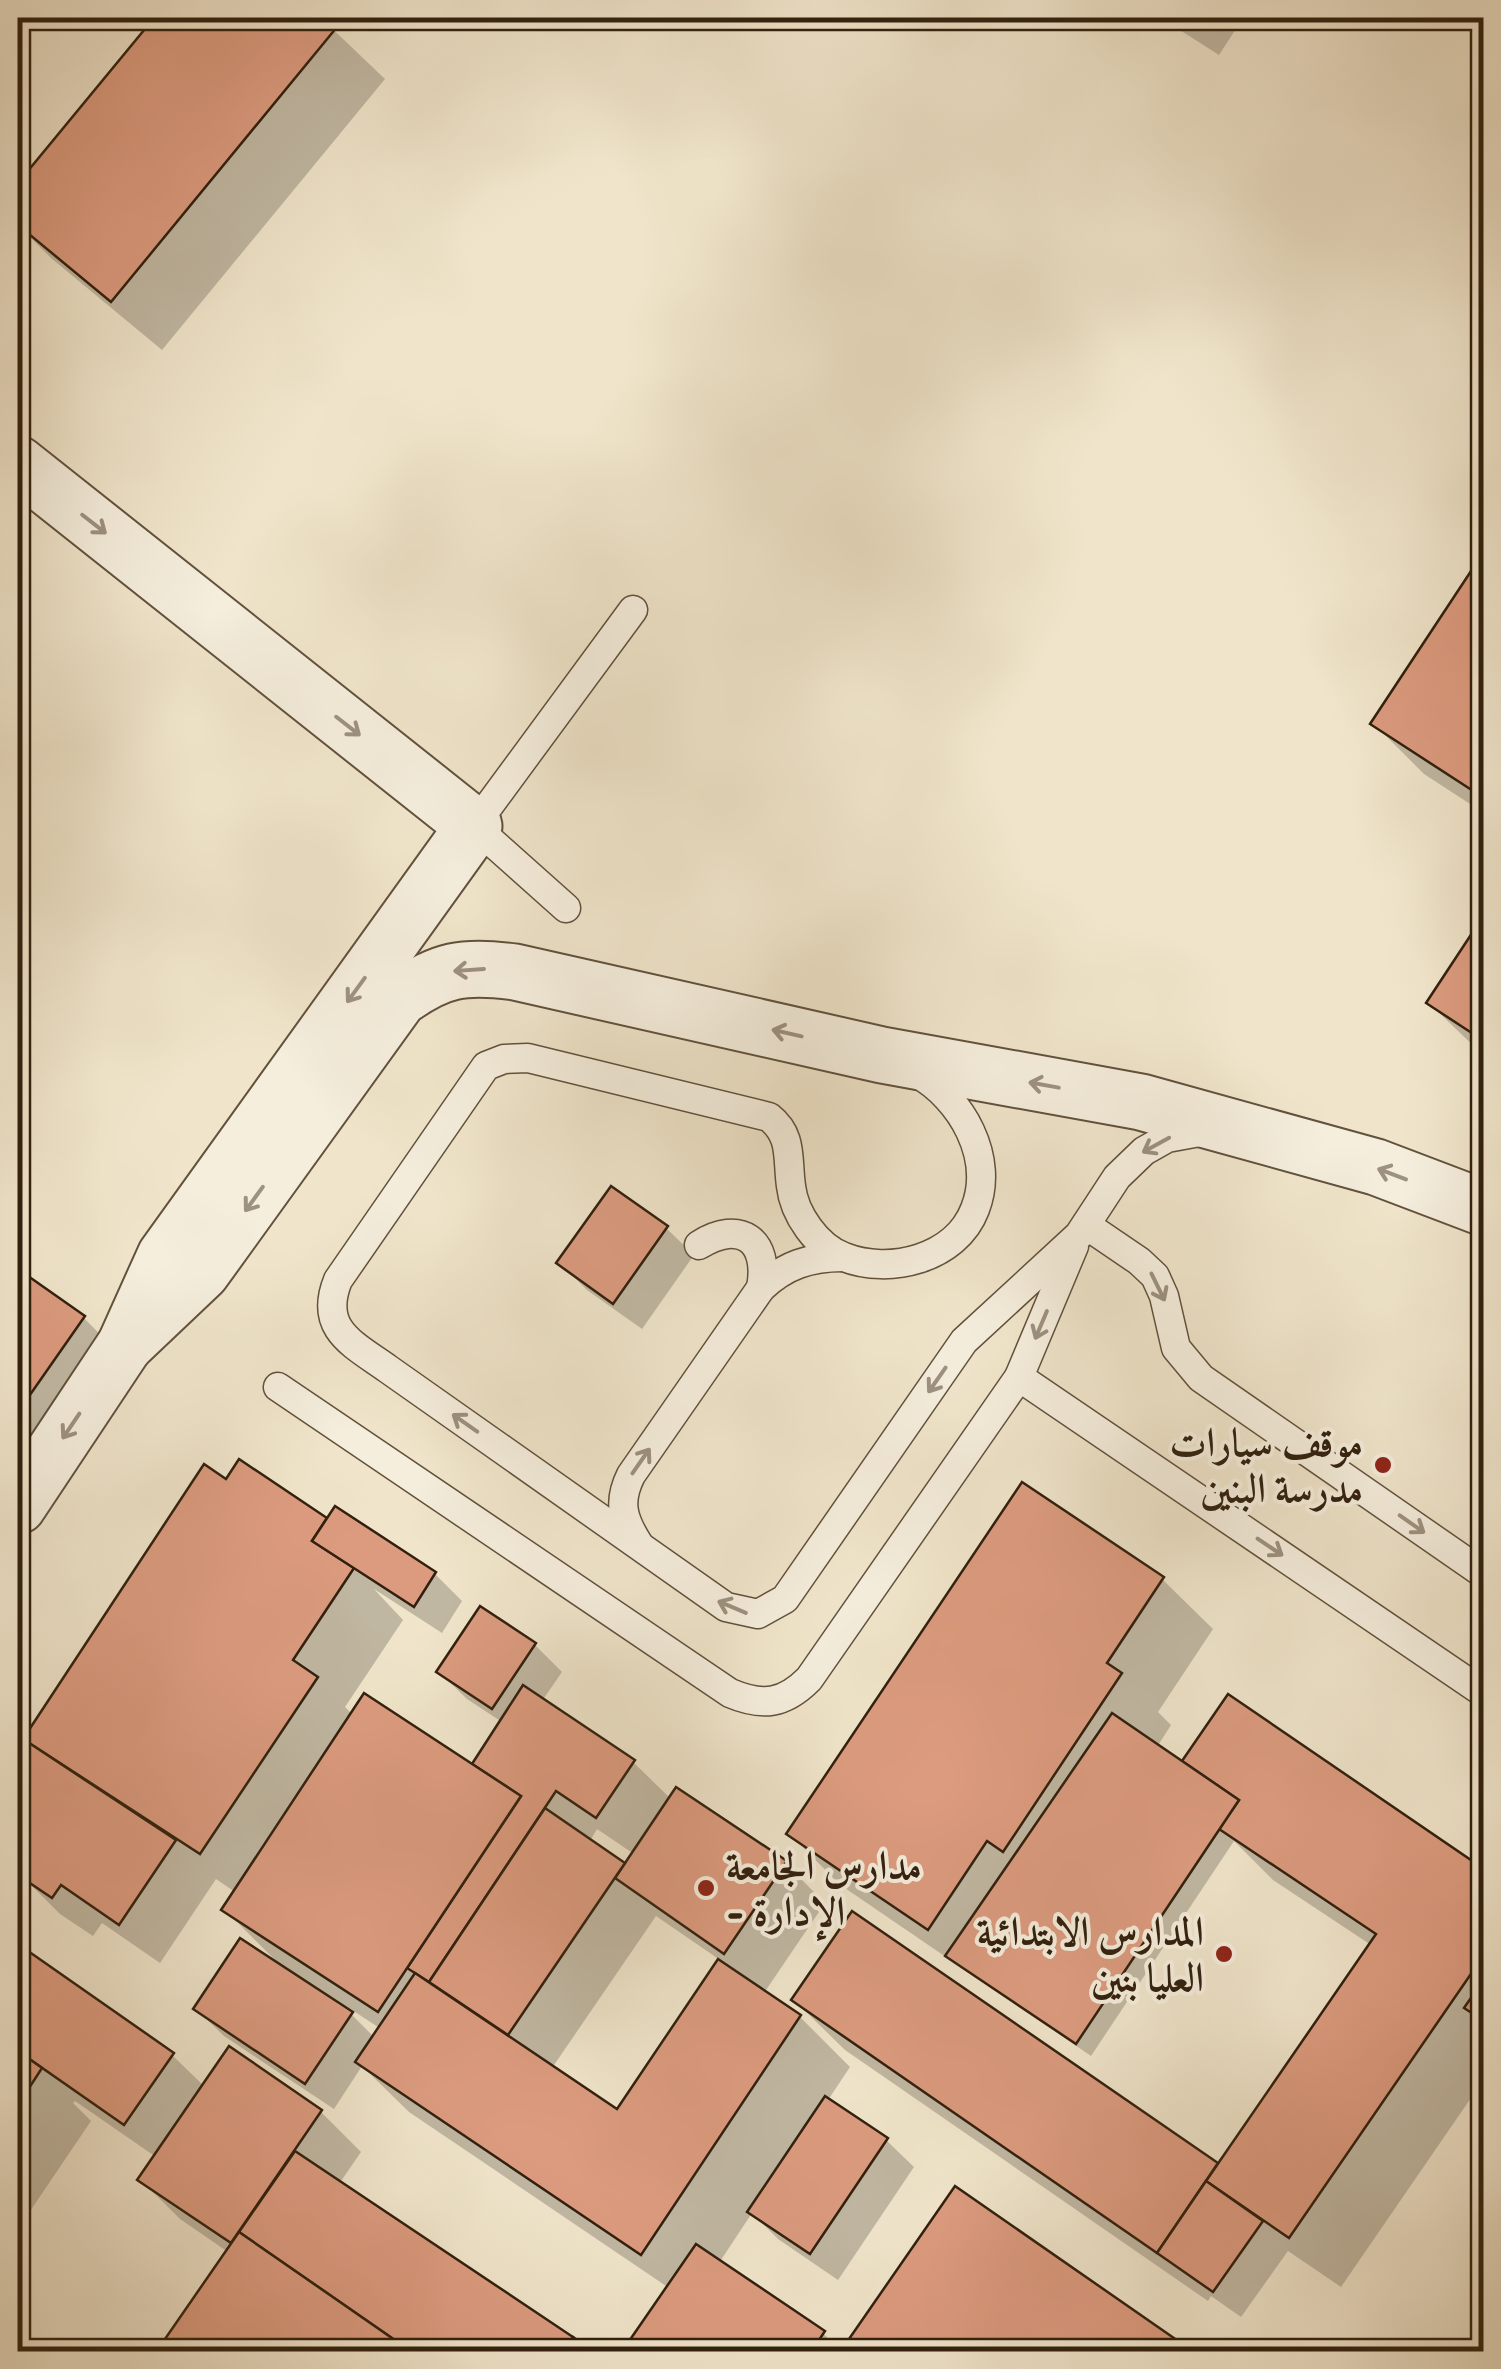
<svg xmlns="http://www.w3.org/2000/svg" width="1501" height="2369" font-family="'IM FELL English',Amiri,serif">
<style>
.shadow{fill:#0003;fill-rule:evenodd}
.building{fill:#dc9b7f;stroke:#31200e;stroke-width:2.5}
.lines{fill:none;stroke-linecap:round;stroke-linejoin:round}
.service-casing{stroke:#61513d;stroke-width:31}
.minor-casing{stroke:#61513d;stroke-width:59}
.service{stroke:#f5eedd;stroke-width:28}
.minor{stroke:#f5eedd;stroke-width:55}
.oneway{stroke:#9d9180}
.poi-dot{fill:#8f2418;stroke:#f5eedd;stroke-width:4}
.labels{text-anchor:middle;stroke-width:8;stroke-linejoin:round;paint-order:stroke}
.poi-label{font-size:40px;font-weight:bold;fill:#31200e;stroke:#f5eedd;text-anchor:end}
</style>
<rect width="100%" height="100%" fill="#f0e5cb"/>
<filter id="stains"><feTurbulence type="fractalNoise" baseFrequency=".002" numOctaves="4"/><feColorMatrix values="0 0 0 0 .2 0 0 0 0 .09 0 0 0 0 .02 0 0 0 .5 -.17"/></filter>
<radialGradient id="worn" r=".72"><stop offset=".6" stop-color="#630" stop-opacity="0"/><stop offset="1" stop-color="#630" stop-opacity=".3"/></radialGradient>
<g class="shadow">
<path d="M 157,18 L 321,18 L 385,79 L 162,350 L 51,258 L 18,225 L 18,187 Z"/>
<path d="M 1161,18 L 1243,18 L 1219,55 Z"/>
<path d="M 1484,565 L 1484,813 L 1424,774 L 1374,724 Z"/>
<path d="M 1484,920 L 1484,1056 L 1429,1003 Z"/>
<path d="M 666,1228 L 694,1255 L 642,1329 L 587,1290 L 560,1263 Z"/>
<path d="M 18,1272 L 83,1317 L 133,1368 L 18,1534 Z"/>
<path d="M 205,1467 L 227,1482 L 327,1522 L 336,1509 L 435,1574 L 462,1601 L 442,1633 L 374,1589 L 403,1620 L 345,1707 L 353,1715 L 483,1775 L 502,1722 L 467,1699 L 439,1672 L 534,1644 L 562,1672 L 542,1701 L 633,1762 L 671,1799 L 785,1863 L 825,1903 L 764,1993 L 800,2017 L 850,2067 L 828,2100 L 886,2140 L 914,2167 L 838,2280 L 778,2239 L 752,2213 L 719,2263 L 823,2333 L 841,2352 L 633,2352 L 669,2288 L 409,2112 L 362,2066 L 334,2109 L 224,2036 L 196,2009 L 278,1963 L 224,1909 L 235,1892 L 216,1879 L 160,1963 L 102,1923 L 93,1936 L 60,1914 L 20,1874 L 18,1751 ZM 597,1829 L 634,1854 L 626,1866 L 590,1841 ZM 656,1916 L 720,1960 L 618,2113 L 552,2068 ZM 349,2008 L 381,2029 L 375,2038 L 347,2010 Z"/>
<path d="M 1162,1579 L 1213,1629 L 1158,1712 L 1171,1725 L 1157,1747 L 1182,1765 L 1484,1872 L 1484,2079 L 1341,2287 L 1288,2251 L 1241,2317 L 1211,2296 L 1208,2301 L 845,2050 L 794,2000 L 853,1915 L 1219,2167 L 1371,1945 L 1273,1880 L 1234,1841 L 1091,2056 L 839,1884 L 789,1833 Z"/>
<path d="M 18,1947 L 172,2055 L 204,2086 L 321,2112 L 361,2152 L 339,2184 L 228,2252 L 180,2219 L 140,2179 L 156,2157 L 75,2101 L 73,2103 L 91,2121 L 18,2229 Z"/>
</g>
<g class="building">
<path d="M 154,18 L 325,18 L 337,27 L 111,302 L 18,225 L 18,183 Z"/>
<path d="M 1479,559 L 1484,562 L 1484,798 L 1370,724 Z"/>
<path d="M 1484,915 L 1484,1041 L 1426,1003 Z"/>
<path d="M 611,1186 L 668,1226 L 613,1304 L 556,1263 Z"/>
<path d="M 18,1269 L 85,1316 L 18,1412 Z"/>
<path d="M 239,1459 L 327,1518 L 312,1541 L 354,1568 L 293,1660 L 318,1677 L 200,1854 L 23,1739 L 204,1464 L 226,1479 Z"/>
<path d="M 1022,1482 L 1164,1577 L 1107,1663 L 1122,1673 L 1003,1852 L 987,1841 L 928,1930 L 786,1834 Z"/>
<path d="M 335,1506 L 436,1572 L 414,1607 L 312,1541 Z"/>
<path d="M 480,1606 L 536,1643 L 492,1709 L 436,1672 Z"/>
<path d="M 523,1685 L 635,1760 L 596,1818 L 556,1791 L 429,1982 L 407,1968 L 521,1796 L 472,1764 Z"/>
<path d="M 364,1693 L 521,1796 L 378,2012 L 221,1910 Z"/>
<path d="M 1228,1694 L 1484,1869 L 1484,1955 L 1289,2238 L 1206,2181 L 1376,1934 L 1219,1829 L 1239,1800 L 1182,1761 Z"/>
<path d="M 1112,1713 L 1239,1800 L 1076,2044 L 945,1956 Z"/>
<path d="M 23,1739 L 176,1840 L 119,1925 L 61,1885 L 52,1898 L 18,1875 L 24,1863 L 18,1858 L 18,1746 Z"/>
<path d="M 676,1787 L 787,1861 L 724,1954 L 615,1878 Z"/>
<path d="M 545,1808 L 625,1863 L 508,2035 L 429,1982 Z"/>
<path d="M 852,1911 L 1218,2163 L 1157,2253 L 791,2000 Z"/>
<path d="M 240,1938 L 353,2012 L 305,2084 L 193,2009 Z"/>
<path d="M 18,1944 L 174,2053 L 124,2125 L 18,2051 Z"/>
<path d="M 718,1959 L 801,2015 L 641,2255 L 355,2062 L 415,1973 L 617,2109 Z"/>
<path d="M 1484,1979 L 1484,2021 L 1464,2008 Z"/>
<path d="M 229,2046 L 322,2110 L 231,2243 L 137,2180 Z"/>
<path d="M 18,2051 L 42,2068 L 18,2105 Z"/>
<path d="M 825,2096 L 888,2138 L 810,2254 L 747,2212 Z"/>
<path d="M 295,2151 L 573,2337 L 563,2352 L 412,2352 L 239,2232 Z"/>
<path d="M 1206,2181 L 1263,2221 L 1213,2292 L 1157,2253 Z"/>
<path d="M 955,2186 L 1194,2352 L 840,2352 Z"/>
<path d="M 239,2232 L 412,2352 L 156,2352 Z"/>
<path d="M 696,2244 L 825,2331 L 811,2352 L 632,2352 L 625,2347 Z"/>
<path d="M 573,2337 L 594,2352 L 563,2352 Z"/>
<path d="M 21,2338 L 41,2352 L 18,2352 Z"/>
</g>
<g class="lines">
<g class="service-casing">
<g id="service">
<path d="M 566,908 L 474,826 L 633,610"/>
<path d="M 916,1073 C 962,1098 995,1158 975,1209 C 956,1259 889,1275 844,1257 C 817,1247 794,1214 791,1186 C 787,1158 793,1136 769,1117 L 528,1058 L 504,1059 L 486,1066 L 338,1280 C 318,1329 353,1344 388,1369 L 726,1607 L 758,1614 L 785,1599 L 964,1341 L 1079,1235 L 1117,1177 L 1144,1151 L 1167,1138 L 1205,1131"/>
<path d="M 1086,1225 L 1139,1261 L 1155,1276 L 1164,1296 L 1176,1348 L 1201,1378 L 1484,1574"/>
<path d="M 699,1245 C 740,1219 770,1240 761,1288"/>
<path d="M 1074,1246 L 1019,1377 L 1484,1693"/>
<path d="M 278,1387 L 730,1693 C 763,1707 784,1704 809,1679 L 1019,1377"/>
<path d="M 638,1543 C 622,1518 618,1501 631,1475 L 761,1288 C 785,1265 810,1257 843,1257"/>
</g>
</g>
<g class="minor-casing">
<g id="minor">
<path d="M 18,464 L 474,826 L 165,1256 L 125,1345 L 18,1506"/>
<path d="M 125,1345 L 202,1272 L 399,999 C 440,969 464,965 515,972 L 882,1055 L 1141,1102 L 1376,1167 L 1484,1208"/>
</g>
</g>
<use href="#service" class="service"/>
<use href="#minor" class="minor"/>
</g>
<defs><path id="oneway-shaft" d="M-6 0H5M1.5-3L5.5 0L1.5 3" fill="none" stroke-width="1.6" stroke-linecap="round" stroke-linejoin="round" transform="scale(2.5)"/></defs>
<g class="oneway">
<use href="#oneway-shaft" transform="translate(94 524) rotate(38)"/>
<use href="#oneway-shaft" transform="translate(348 726) rotate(38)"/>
<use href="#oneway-shaft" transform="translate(469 970) rotate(176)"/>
<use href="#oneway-shaft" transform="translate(356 990) rotate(126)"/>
<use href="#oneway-shaft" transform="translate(787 1033) rotate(-167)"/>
<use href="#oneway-shaft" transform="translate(1044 1085) rotate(-170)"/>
<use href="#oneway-shaft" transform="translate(1156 1145) rotate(151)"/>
<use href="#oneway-shaft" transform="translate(1392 1174) rotate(-159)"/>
<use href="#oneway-shaft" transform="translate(254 1199) rotate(126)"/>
<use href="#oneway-shaft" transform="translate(1158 1287) rotate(64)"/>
<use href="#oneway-shaft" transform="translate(1041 1325) rotate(113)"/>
<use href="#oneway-shaft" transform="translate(937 1380) rotate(125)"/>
<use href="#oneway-shaft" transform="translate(465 1423) rotate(-145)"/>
<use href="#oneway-shaft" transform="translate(71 1426) rotate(124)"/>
<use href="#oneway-shaft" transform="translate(641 1461) rotate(-55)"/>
<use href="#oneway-shaft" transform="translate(1412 1524) rotate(35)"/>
<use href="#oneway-shaft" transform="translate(1270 1547) rotate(34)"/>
<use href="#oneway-shaft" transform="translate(732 1607) rotate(-157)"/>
</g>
<g class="poi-dot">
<circle cx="1383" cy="1465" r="10"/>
<circle cx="706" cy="1888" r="10"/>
<circle cx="1224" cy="1954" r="10"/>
</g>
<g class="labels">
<g class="poi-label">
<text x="1363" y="1456">موقف سيارات<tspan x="1363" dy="46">مدرسة البنين</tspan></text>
<text x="726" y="1879" text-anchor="start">مدارس الجامعة<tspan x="726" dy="46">- الإدارة</tspan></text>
<text x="1204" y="1945">المدارس الابتدائية<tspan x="1204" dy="46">العليا بنين</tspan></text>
</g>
</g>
<rect width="1501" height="2369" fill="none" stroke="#f0e5cb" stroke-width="60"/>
<rect x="20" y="20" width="1461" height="2329" fill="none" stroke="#31200e" stroke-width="5"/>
<rect x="30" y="30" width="1441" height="2309" fill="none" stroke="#31200e" stroke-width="2.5"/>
<rect width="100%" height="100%" filter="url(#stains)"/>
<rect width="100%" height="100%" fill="url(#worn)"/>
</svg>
